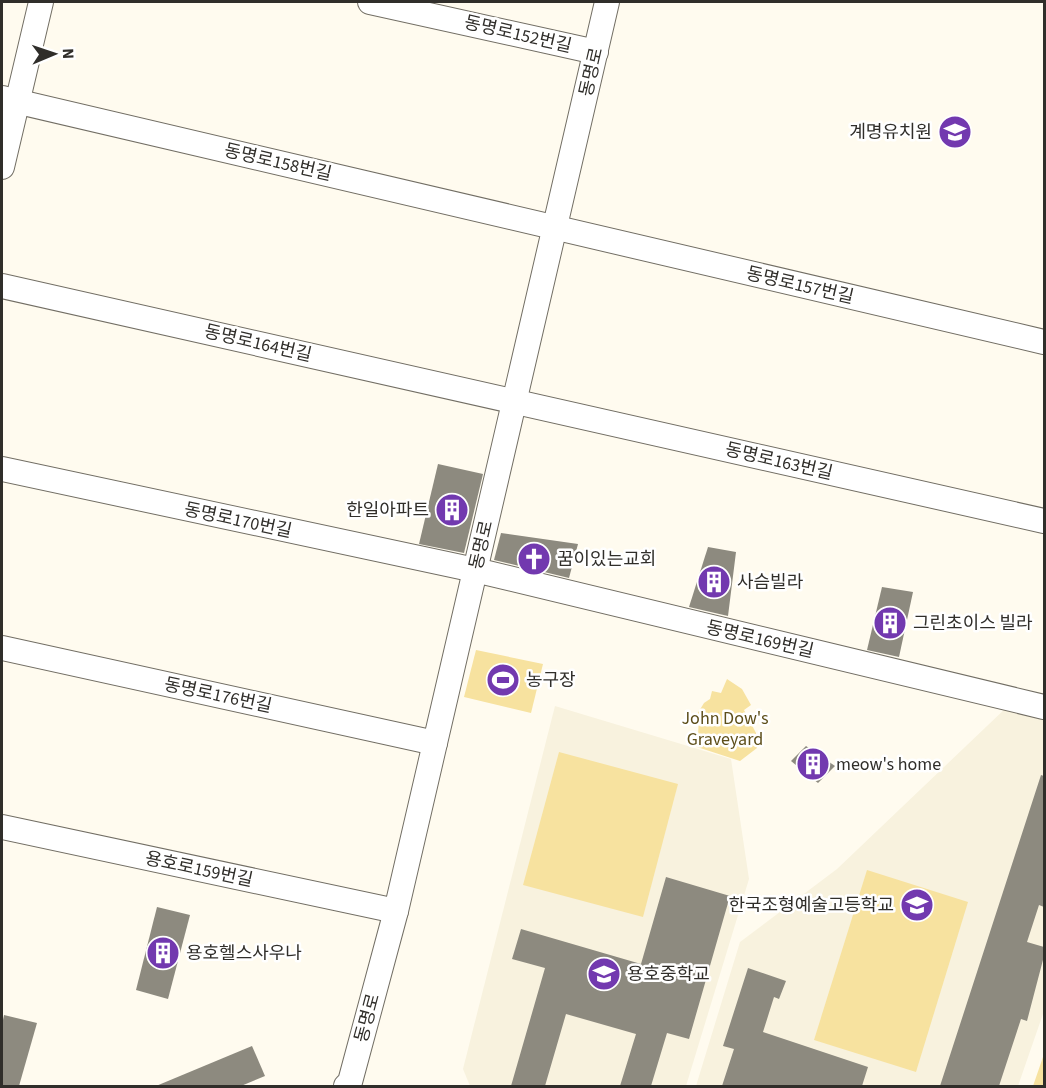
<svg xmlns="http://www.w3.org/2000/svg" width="1046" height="1088" font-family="'Source Sans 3','Noto Sans KR',sans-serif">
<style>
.built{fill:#f8f2de}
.green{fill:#f7e29f}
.building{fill:#8d8a7f}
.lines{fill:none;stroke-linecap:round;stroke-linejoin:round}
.minor-casing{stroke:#726e64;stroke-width:26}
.minor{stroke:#fff;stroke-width:24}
.labels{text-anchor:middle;stroke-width:5;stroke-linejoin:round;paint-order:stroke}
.street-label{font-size:18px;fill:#302e2a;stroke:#fff}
.poi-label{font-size:18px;fill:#302e2a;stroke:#fff;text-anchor:start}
.park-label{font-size:18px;fill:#5d4e1a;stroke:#fff}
</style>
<rect width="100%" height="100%" fill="#fffbef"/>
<g class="built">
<path d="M 555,706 L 731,759 L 749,879 L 686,1086 L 470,1086 L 463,1069 Z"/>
<path d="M 1008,706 L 1044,717 L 1044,1011 L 1018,1086 L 696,1086 L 740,942 L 837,869 Z"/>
</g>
<g class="green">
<path d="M 476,650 L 543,664 L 531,713 L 464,697 Z"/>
<path d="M 727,679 L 742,689 L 751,705 L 744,710 L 756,733 L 757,748 L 740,761 L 691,745 L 698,735 L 699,718 L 696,716 L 704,703 L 710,699 L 712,691 L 721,693 Z"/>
<path d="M 559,752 L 678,784 L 643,917 L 523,885 Z"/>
<path d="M 867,870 L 968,902 L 916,1072 L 814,1040 Z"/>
<path d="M 1044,1054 L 1044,1086 L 1033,1086 Z"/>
</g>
<g class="building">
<path d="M 438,464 L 483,474 L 464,553 L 419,544 Z"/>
<path d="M 501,533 L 578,544 L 569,578 L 494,560 Z"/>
<path d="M 708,547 L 736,552 L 728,616 L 689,607 Z"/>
<path d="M 882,587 L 913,592 L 899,657 L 867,650 Z"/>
<path d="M 806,746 L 835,766 L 818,783 L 791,761 Z"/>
<path d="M 1041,775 L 1044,776 L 1044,907 L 1039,905 L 1027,942 L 1044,947 L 1044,956 L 1027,1021 L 1021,1019 L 999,1086 L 940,1086 Z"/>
<path d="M 666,877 L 730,896 L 689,1039 L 667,1033 L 651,1086 L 620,1086 L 636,1034 L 566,1014 L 545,1086 L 511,1086 L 545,968 L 512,959 L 521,929 L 641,964 Z"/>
<path d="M 157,907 L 190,915 L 168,999 L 136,990 Z"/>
<path d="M 748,968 L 786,981 L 779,999 L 774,997 L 763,1032 L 868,1067 L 862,1086 L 722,1086 L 734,1049 L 723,1046 Z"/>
<path d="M 4,1015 L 37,1023 L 19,1086 L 2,1086 L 2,1025 Z"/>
<path d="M 252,1046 L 265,1076 L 241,1086 L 156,1086 Z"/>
</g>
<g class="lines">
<g class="minor-casing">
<g id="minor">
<path d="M 370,2 L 596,52"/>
<path d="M 2,98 L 1044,342"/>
<path d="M 2,167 L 41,2"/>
<path d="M 2,286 L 1044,521"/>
<path d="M 2,469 L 475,570 L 1044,707"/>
<path d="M 2,648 L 435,743"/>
<path d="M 2,827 L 396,911"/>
<path d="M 346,1086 L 350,1082 L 396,911 L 607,2"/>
</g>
</g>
<use href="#minor" class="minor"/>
</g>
<defs>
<g id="school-disc" transform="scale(1.725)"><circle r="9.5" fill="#7239af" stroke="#fff"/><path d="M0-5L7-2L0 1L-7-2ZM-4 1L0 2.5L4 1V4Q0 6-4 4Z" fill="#fff"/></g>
<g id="building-disc" transform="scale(1.725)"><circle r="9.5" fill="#7239af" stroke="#fff"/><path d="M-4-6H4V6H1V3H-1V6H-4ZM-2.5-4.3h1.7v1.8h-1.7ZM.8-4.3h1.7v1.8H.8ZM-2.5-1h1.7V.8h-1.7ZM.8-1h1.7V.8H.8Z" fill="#fff"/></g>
<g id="church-disc" transform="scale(1.725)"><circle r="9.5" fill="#7239af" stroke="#fff"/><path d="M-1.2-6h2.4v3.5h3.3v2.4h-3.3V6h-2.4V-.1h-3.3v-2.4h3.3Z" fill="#fff"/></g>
<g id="stadium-disc" transform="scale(1.725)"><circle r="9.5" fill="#7239af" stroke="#fff"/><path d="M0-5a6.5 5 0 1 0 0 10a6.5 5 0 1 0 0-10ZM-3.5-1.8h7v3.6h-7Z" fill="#fff"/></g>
</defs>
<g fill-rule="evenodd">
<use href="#school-disc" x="955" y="132"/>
<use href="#building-disc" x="452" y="510"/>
<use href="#church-disc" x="534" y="559"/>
<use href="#building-disc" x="714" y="582"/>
<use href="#building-disc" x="890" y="623"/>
<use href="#stadium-disc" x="503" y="680"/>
<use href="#building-disc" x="813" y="764"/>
<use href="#school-disc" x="917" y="905"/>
<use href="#building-disc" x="163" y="953"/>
<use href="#school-disc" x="604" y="974"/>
</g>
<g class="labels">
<g class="street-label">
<text transform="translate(518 34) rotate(13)" y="6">동명로152번길</text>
<text transform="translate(591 72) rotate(-77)" y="6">동명로</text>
<text transform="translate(278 162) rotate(13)" y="6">동명로158번길</text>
<text transform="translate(800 285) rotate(13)" y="6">동명로157번길</text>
<text transform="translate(258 343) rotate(13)" y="6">동명로164번길</text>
<text transform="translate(779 461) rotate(13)" y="6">동명로163번길</text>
<text transform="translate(238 520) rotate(12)" y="6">동명로170번길</text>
<text transform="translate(481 545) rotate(-77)" y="6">동명로</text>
<text transform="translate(760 639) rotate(13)" y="6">동명로169번길</text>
<text transform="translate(218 695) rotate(12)" y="6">동명로176번길</text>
<text transform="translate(199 869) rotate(12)" y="6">용호로159번길</text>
<text transform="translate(367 1018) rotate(-75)" y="6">동명로</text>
</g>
<g class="poi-label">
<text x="932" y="138" text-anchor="end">계명유치원</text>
<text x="429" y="516" text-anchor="end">한일아파트</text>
<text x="557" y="565">꿈이있는교회</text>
<text x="737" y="588">사슴빌라</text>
<text x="913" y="629">그린초이스 빌라</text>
<text x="526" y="686">농구장</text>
<text x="836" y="770">meow's home</text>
<text x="894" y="911" text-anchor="end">한국조형예술고등학교</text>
<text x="186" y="959">용호헬스사우나</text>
<text x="627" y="980">용호중학교</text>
</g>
<g class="park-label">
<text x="725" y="724">John Dow's<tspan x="725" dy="21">Graveyard</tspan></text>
</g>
</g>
<rect width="1046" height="1088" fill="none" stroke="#302e2a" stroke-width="6"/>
<g transform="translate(54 54) rotate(88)" stroke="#ffffff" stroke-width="4.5" paint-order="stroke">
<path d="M0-4.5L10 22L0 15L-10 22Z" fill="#302e2a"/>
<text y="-9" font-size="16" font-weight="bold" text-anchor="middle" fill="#302e2a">N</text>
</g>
</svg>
